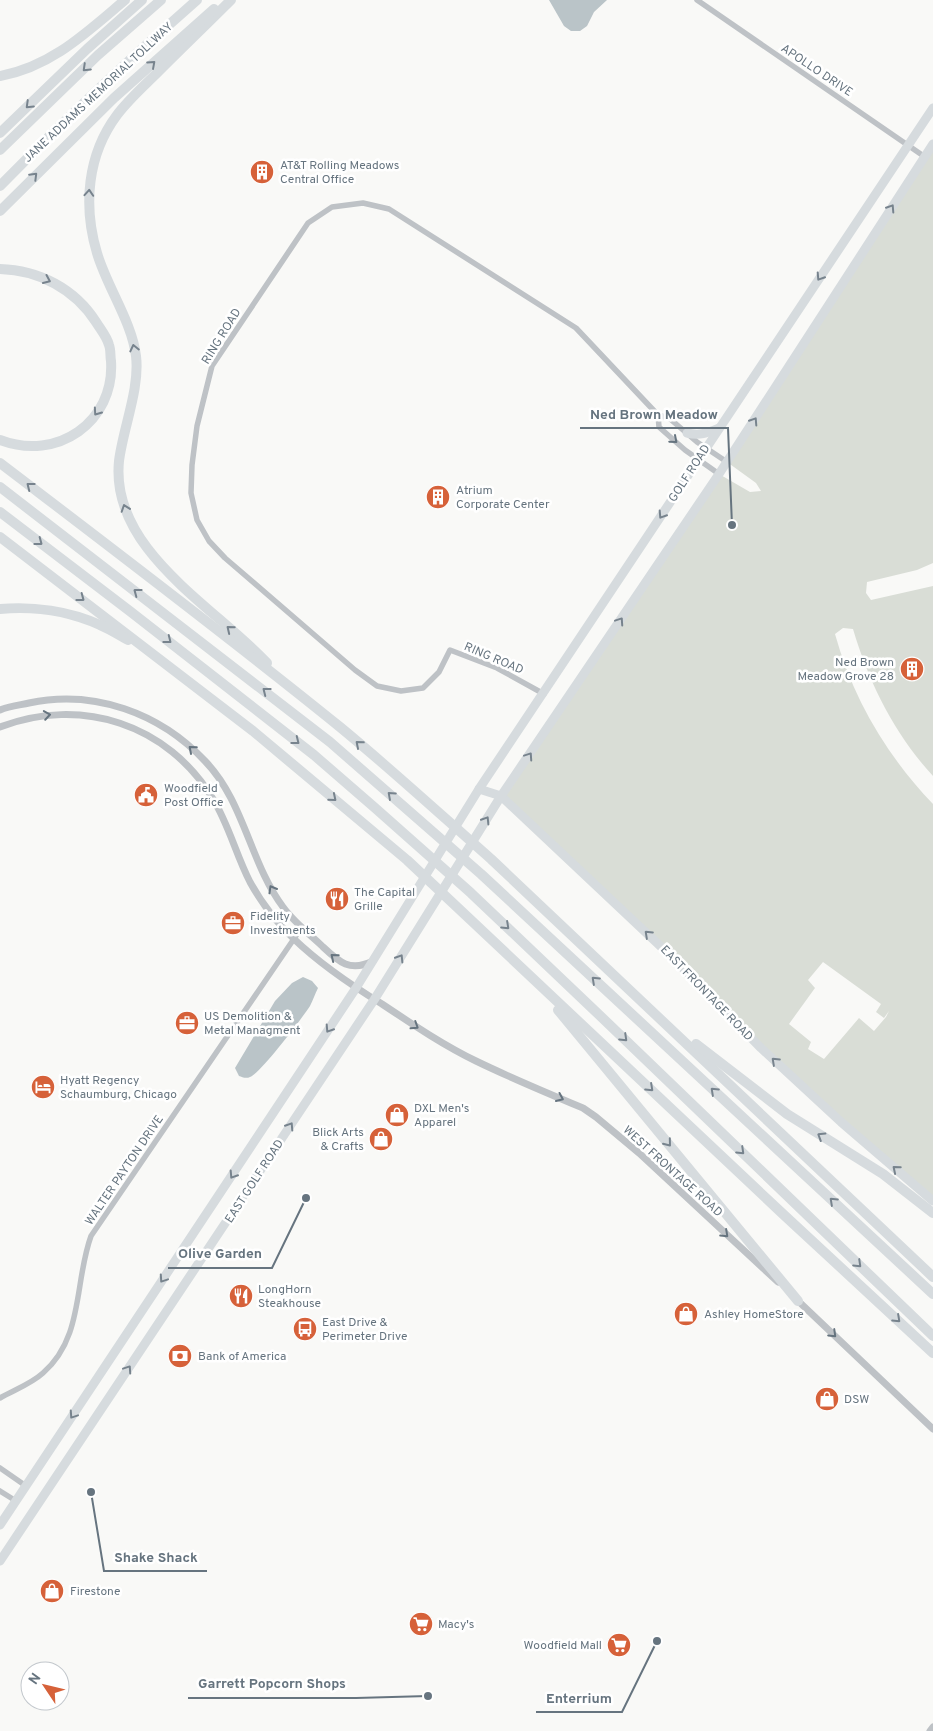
<svg xmlns="http://www.w3.org/2000/svg" width="933" height="1731" font-family="Overpass,sans-serif">
<style>
.green{fill:#d9ddd6;fill-rule:evenodd}
.water{fill:#bac4c8}
.lines{fill:none;stroke-linecap:round;stroke-linejoin:round}
.minor{stroke:#bec2c6;stroke-width:5.5}
.tertiary{stroke:#bec2c6;stroke-width:7}
.primary{stroke:#d6dbde;stroke-width:9}
.motorway{stroke:#d6dbde;stroke-width:10}
.oneway{stroke:#77838d}
.oneway2{stroke:#66747f}
.labels{text-anchor:middle;stroke-width:5;stroke-linejoin:round;paint-order:stroke}
.street-label{font-size:12px;fill:#66747f;stroke:#fff}
.poi-label{font-size:12px;fill:#66747f;stroke:#fff;text-anchor:start}
.leader{fill:none;stroke:#66747f;stroke-width:2}
.callout-dot{fill:#66747f;stroke:#fff;stroke-width:2}
.callout-label{font-size:14px;text-anchor:middle;font-weight:bold;fill:#66747f;stroke:#fff;stroke-width:5;stroke-linejoin:round;paint-order:stroke}
</style>
<rect width="100%" height="100%" fill="#f9f9f7"/>
<path class="green" d="M 933,145 L 933,563 L 917,570 L 867,582 L 866,593 L 871,600 L 933,586 L 933,776 C 895,735 869,683 853,629 L 843,628 L 835,634 C 853,699 887,756 933,804 L 933,1200 L 833,1114 L 501,796 L 719,474 L 750,492 L 761,491 L 756,483 L 727,462 ZM 823,962 L 881,1004 L 876,1012 L 884,1018 L 889,1011 L 886,1017 L 874,1031 L 859,1018 L 824,1059 L 808,1049 L 811,1042 L 789,1024 L 815,988 L 808,980 Z"/>
<g class="water">
<path d="M 549,0 L 607,0 L 594,12 L 587,26 L 580,31 L 571,31 L 564,26 Z"/>
<path d="M 303,977 L 312,981 L 318,988 C 315,994 313,1000 310,1006 C 302,1018 261,1073 250,1077 C 246,1079 242,1077 239,1076 L 235,1068 L 275,1001 L 292,983 Z"/>
</g>
<g class="lines">
<g class="minor">
<path d="M 697,0 L 925,157"/>
<path d="M 658,415 L 659,427 L 685,450 L 719,474"/>
<path d="M 544,694 L 497,668 L 450,650 L 439,672 L 423,688 L 401,691 L 377,686 L 355,670 L 225,558 L 209,541 L 197,520 L 191,493 L 192,465 L 197,426 L 212,366 L 308,223 L 332,207 L 363,203 L 389,209 L 576,328 L 658,415 L 669,418 L 697,442 L 727,462"/>
<path d="M 0,1398 C 14,1390 31,1384 43,1373 C 84,1337 74,1283 91,1236 L 302,927"/>
<path d="M 0,1468 L 26,1486"/>
<path d="M 0,1491 L 16,1501"/>
</g>
<g class="tertiary">
<path d="M 0,710 C 9,706 20,705 29,703 C 94,689 160,713 205,761 C 244,801 250,863 283,907 C 293,921 308,933 321,945 C 338,961 349,973 373,961"/>
<path d="M 0,727 C 81,696 168,724 213,799 C 229,825 236,855 250,882 C 261,902 277,923 294,939 C 320,964 351,985 382,1004 C 412,1024 443,1045 476,1061 C 511,1078 547,1093 583,1108 L 596,1117 L 639,1153 L 778,1282"/>
<path d="M 795,1298 L 933,1429"/>
<path d="M 930,1731 L 933,1727"/>
</g>
<g class="primary">
<path d="M 687,433 C 700,436 707,433 719,428"/>
<path d="M 479,789 L 501,796 L 674,959 L 761,1048 L 841,1122 L 933,1201"/>
<path d="M 0,1525 L 356,988 L 479,789 L 933,108"/>
<path d="M 0,1561 L 374,1000 L 501,796 L 719,474 L 933,144"/>
</g>
<g class="motorway">
<path d="M 231,0 C 207,24 182,48 158,72 C 144,86 129,99 117,115 C 87,155 83,206 97,253 C 107,287 132,322 136,356 C 140,389 123,428 119,461 C 110,550 214,606 267,663"/>
<path d="M 0,76 C 51,67 87,32 125,0"/>
<path d="M 0,133 L 87,49 L 142,0"/>
<path d="M 0,150 L 98,55 L 161,0"/>
<path d="M 0,186 C 63,121 129,59 197,0"/>
<path d="M 0,211 L 114,98 L 214,9"/>
<path d="M 0,269 C 39,270 75,289 96,322 C 101,330 107,337 109,345 C 111,350 110,356 111,361 C 115,422 57,462 0,440"/>
<path d="M 0,463 C 114,550 229,637 340,727 C 391,769 441,815 491,859 L 933,1277"/>
<path d="M 0,487 L 330,742 L 481,874 L 933,1294"/>
<path d="M 0,512 L 131,612 L 314,755 L 374,807 L 471,893 L 591,1007 L 933,1336"/>
<path d="M 0,537 L 253,731 L 407,860 L 784,1215 L 933,1353"/>
<path d="M 0,609 C 33,606 69,611 100,625 C 110,629 119,635 128,640"/>
<path d="M 558,1010 L 798,1301"/>
<path d="M 696,1044 L 787,1114 L 883,1174 L 933,1213"/>
</g>
</g>
<defs><path id="oneway-chevron" d="M-2-3.5L2.5 0L-2 3.5" fill="none" stroke-width="1.6" stroke-linecap="round" stroke-linejoin="round" transform="scale(1.25)"/></defs>
<g class="oneway">
<use href="#oneway-chevron" transform="translate(152 64) rotate(-42)"/>
<use href="#oneway-chevron" transform="translate(86 68) rotate(136)"/>
<use href="#oneway-chevron" transform="translate(29 105) rotate(136)"/>
<use href="#oneway-chevron" transform="translate(34 176) rotate(-45)"/>
<use href="#oneway-chevron" transform="translate(89 193) rotate(-86)"/>
<use href="#oneway-chevron" transform="translate(891 208) rotate(-57)"/>
<use href="#oneway-chevron" transform="translate(820 277) rotate(123)"/>
<use href="#oneway-chevron" transform="translate(47 280) rotate(24)"/>
<use href="#oneway-chevron" transform="translate(134 348) rotate(-103)"/>
<use href="#oneway-chevron" transform="translate(97 412) rotate(125)"/>
<use href="#oneway-chevron" transform="translate(754 421) rotate(-57)"/>
<use href="#oneway-chevron" transform="translate(30 486) rotate(-142)"/>
<use href="#oneway-chevron" transform="translate(125 508) rotate(-109)"/>
<use href="#oneway-chevron" transform="translate(662 515) rotate(123)"/>
<use href="#oneway-chevron" transform="translate(39 542) rotate(37)"/>
<use href="#oneway-chevron" transform="translate(137 592) rotate(-143)"/>
<use href="#oneway-chevron" transform="translate(81 598) rotate(37)"/>
<use href="#oneway-chevron" transform="translate(620 621) rotate(-56)"/>
<use href="#oneway-chevron" transform="translate(230 629) rotate(-141)"/>
<use href="#oneway-chevron" transform="translate(168 640) rotate(38)"/>
<use href="#oneway-chevron" transform="translate(266 691) rotate(-142)"/>
<use href="#oneway-chevron" transform="translate(296 741) rotate(38)"/>
<use href="#oneway-chevron" transform="translate(359 744) rotate(-139)"/>
<use href="#oneway-chevron" transform="translate(529 756) rotate(-56)"/>
<use href="#oneway-chevron" transform="translate(391 795) rotate(-138)"/>
<use href="#oneway-chevron" transform="translate(333 798) rotate(40)"/>
<use href="#oneway-chevron" transform="translate(486 820) rotate(-58)"/>
<use href="#oneway-chevron" transform="translate(506 926) rotate(43)"/>
<use href="#oneway-chevron" transform="translate(648 934) rotate(-137)"/>
<use href="#oneway-chevron" transform="translate(400 958) rotate(-58)"/>
<use href="#oneway-chevron" transform="translate(595 980) rotate(-137)"/>
<use href="#oneway-chevron" transform="translate(329 1029) rotate(123)"/>
<use href="#oneway-chevron" transform="translate(624 1038) rotate(44)"/>
<use href="#oneway-chevron" transform="translate(775 1061) rotate(-137)"/>
<use href="#oneway-chevron" transform="translate(650 1088) rotate(43)"/>
<use href="#oneway-chevron" transform="translate(714 1091) rotate(-137)"/>
<use href="#oneway-chevron" transform="translate(290 1126) rotate(-57)"/>
<use href="#oneway-chevron" transform="translate(821 1136) rotate(-148)"/>
<use href="#oneway-chevron" transform="translate(668 1143) rotate(51)"/>
<use href="#oneway-chevron" transform="translate(741 1151) rotate(44)"/>
<use href="#oneway-chevron" transform="translate(896 1169) rotate(-140)"/>
<use href="#oneway-chevron" transform="translate(233 1175) rotate(123)"/>
<use href="#oneway-chevron" transform="translate(833 1201) rotate(-137)"/>
<use href="#oneway-chevron" transform="translate(858 1264) rotate(44)"/>
<use href="#oneway-chevron" transform="translate(163 1279) rotate(124)"/>
<use href="#oneway-chevron" transform="translate(897 1319) rotate(43)"/>
<use href="#oneway-chevron" transform="translate(128 1369) rotate(-56)"/>
<use href="#oneway-chevron" transform="translate(73 1415) rotate(124)"/>
</g>
<g class="oneway2">
<use href="#oneway-chevron" transform="translate(674 440) rotate(41)"/>
<use href="#oneway-chevron" transform="translate(47 715) rotate(-9)"/>
<use href="#oneway-chevron" transform="translate(192 749) rotate(-139)"/>
<use href="#oneway-chevron" transform="translate(272 889) rotate(-120)"/>
<use href="#oneway-chevron" transform="translate(334 957) rotate(-141)"/>
<use href="#oneway-chevron" transform="translate(415 1026) rotate(33)"/>
<use href="#oneway-chevron" transform="translate(560 1098) rotate(24)"/>
<use href="#oneway-chevron" transform="translate(725 1234) rotate(43)"/>
<use href="#oneway-chevron" transform="translate(833 1334) rotate(44)"/>
</g>
<defs>
<g id="building-disc" transform="scale(1.25)"><circle r="9.5" fill="#d66139" stroke="#fff"/><path d="M-4-6H4V6H1V3H-1V6H-4ZM-2.5-4.3h1.7v1.8h-1.7ZM.8-4.3h1.7v1.8H.8ZM-2.5-1h1.7V.8h-1.7ZM.8-1h1.7V.8H.8Z" fill="#fff"/></g>
<g id="civic-disc" transform="scale(1.25)"><circle r="9.5" fill="#d66139" stroke="#fff"/><path d="M-.6-6.5H3V-4.5H.6V-3L4-1V1h2V6H-6V1h2V-1L-.6-3ZM-1.2 2.5V6h2.4V2.5Z" fill="#fff"/></g>
<g id="restaurant-disc" transform="scale(1.25)"><circle r="9.5" fill="#d66139" stroke="#fff"/><path d="M-5-6h1v4h1v-4h1v4h1v-4h1v5L-1.5 .5V6h-2V.5L-5-1ZM5-6V6H3V1.5H1.5Q1.5-4 5-6Z" fill="#fff"/></g>
<g id="office-disc" transform="scale(1.25)"><circle r="9.5" fill="#d66139" stroke="#fff"/><path d="M-6-3h4V-5.5h4V-3h4V5H-6ZM-1-4.5V-3h2v-1.5ZM-6 0V1H6V0Z" fill="#fff"/></g>
<g id="hotel-disc" transform="scale(1.25)"><circle r="9.5" fill="#d66139" stroke="#fff"/><path d="M-6-4.5h1.5V1H6V5H4.5V3h-9V5H-6ZM-4 0a1.8 1.8 0 1 1 3.6 0ZM.5 0V-2.5h3Q6-2.5 6 0Z" fill="#fff"/></g>
<g id="shop-disc" transform="scale(1.25)"><circle r="9.5" fill="#d66139" stroke="#fff"/><path d="M-5-2.5h2.3a2.7 3.5 0 0 1 5.4 0H5L5.5 6h-11ZM-1.5-2.5h3a1.5 2.3 0 0 0-3 0Z" fill="#fff"/></g>
<g id="bus-disc" transform="scale(1.25)"><circle r="9.5" fill="#d66139" stroke="#fff"/><path d="M-5-6H5V4H4V6H2V4H-2V6H-4V4H-5ZM-3.5-4V0h7V-4ZM-3.5 1.2v1.5H-2V1.2ZM2 1.2v1.5H3.5V1.2Z" fill="#fff"/></g>
<g id="bank-disc" transform="scale(1.25)"><circle r="9.5" fill="#d66139" stroke="#fff"/><path d="M-6-4H6V4H-6ZM0-2.3a2.3 2.3 0 1 0 0 4.6a2.3 2.3 0 1 0 0-4.6Z" fill="#fff"/></g>
<g id="supermarket-disc" transform="scale(1.25)"><circle r="9.5" fill="#d66139" stroke="#fff"/><path d="M-6-5.5h2.5l.6 2H6L4.5 2H-2.5L-4.4-4H-6ZM-1.5 3.2a1.3 1.3 0 1 0 .1 0ZM3 3.2a1.3 1.3 0 1 0 .1 0Z" fill="#fff"/></g>
</defs>
<g fill-rule="evenodd">
<use href="#building-disc" x="262" y="172"/>
<use href="#building-disc" x="438" y="497"/>
<use href="#building-disc" x="912" y="669"/>
<use href="#civic-disc" x="146" y="795"/>
<use href="#restaurant-disc" x="337" y="899"/>
<use href="#office-disc" x="233" y="923"/>
<use href="#office-disc" x="187" y="1023"/>
<use href="#hotel-disc" x="43" y="1087"/>
<use href="#shop-disc" x="397" y="1115"/>
<use href="#shop-disc" x="381" y="1139"/>
<use href="#restaurant-disc" x="241" y="1296"/>
<use href="#shop-disc" x="686" y="1314"/>
<use href="#bus-disc" x="305" y="1329"/>
<use href="#bank-disc" x="180" y="1356"/>
<use href="#shop-disc" x="827" y="1399"/>
<use href="#shop-disc" x="52" y="1591"/>
<use href="#supermarket-disc" x="421" y="1624"/>
<use href="#supermarket-disc" x="619" y="1645"/>
</g>
<g class="labels">
<g class="street-label">
<text transform="translate(817 70) rotate(34)" y="4">APOLLO DRIVE</text>
<text transform="translate(98 92) rotate(-43)" y="4">JANE ADDAMS MEMORIAL TOLLWAY</text>
<text transform="translate(221 336) rotate(-58)" y="4">RING ROAD</text>
<text transform="translate(689 473) rotate(-57)" y="4">GOLF ROAD</text>
<text transform="translate(494 658) rotate(23)" y="4">RING ROAD</text>
<text transform="translate(707 993) rotate(46)" y="4">EAST FRONTAGE ROAD</text>
<text transform="translate(124 1170) rotate(-56)" y="4">WALTER PAYTON DRIVE</text>
<text transform="translate(673 1171) rotate(42)" y="4">WEST FRONTAGE ROAD</text>
<text transform="translate(254 1181) rotate(-57)" y="4">EAST GOLF ROAD</text>
</g>
<g class="poi-label">
<text x="280" y="169">AT&amp;T Rolling Meadows<tspan x="280" dy="14">Central Office</tspan></text>
<text x="456" y="494">Atrium<tspan x="456" dy="14">Corporate Center</tspan></text>
<text x="894" y="666" text-anchor="end">Ned Brown<tspan x="894" dy="14">Meadow Grove 28</tspan></text>
<text x="164" y="792">Woodfield<tspan x="164" dy="14">Post Office</tspan></text>
<text x="354" y="896">The Capital<tspan x="354" dy="14">Grille</tspan></text>
<text x="250" y="920">Fidelity<tspan x="250" dy="14">Investments</tspan></text>
<text x="204" y="1020">US Demolition &amp;<tspan x="204" dy="14">Metal Managment</tspan></text>
<text x="60" y="1084">Hyatt Regency<tspan x="60" dy="14">Schaumburg, Chicago</tspan></text>
<text x="414" y="1112">DXL Men's<tspan x="414" dy="14">Apparel</tspan></text>
<text x="364" y="1136" text-anchor="end">Blick Arts<tspan x="364" dy="14">&amp; Crafts</tspan></text>
<text x="258" y="1293">LongHorn<tspan x="258" dy="14">Steakhouse</tspan></text>
<text x="704" y="1318">Ashley HomeStore</text>
<text x="322" y="1326">East Drive &amp;<tspan x="322" dy="14">Perimeter Drive</tspan></text>
<text x="198" y="1360">Bank of America</text>
<text x="844" y="1403">DSW</text>
<text x="70" y="1595">Firestone</text>
<text x="438" y="1628">Macy's</text>
<text x="602" y="1649" text-anchor="end">Woodfield Mall</text>
</g>
</g>
<path class="leader" d="M732 525L728 428H580M306 1198L272 1268H168M91 1492L104 1571H207M428 1696L356 1698H188M657 1641L622 1712H536"/>
<g class="callout-dot">
<circle cx="732" cy="525" r="5"/>
<circle cx="306" cy="1198" r="5"/>
<circle cx="91" cy="1492" r="5"/>
<circle cx="428" cy="1696" r="5"/>
<circle cx="657" cy="1641" r="5"/>
</g>
<g class="callout-label">
<text x="654" y="419">Ned Brown Meadow</text>
<text x="220" y="1258">Olive Garden</text>
<text x="156" y="1562">Shake Shack</text>
<text x="272" y="1688">Garrett Popcorn Shops</text>
<text x="579" y="1703">Enterrium</text>
</g>
<g transform="translate(45 1686) rotate(305)"><circle r="24" fill="#ffffff" stroke="#c2c7cc"/>
<path d="M0-4L9 19L0 12L-9 19Z" fill="#d66139"/>
<text y="-8" font-size="14" font-weight="bold" text-anchor="middle" fill="#66747f">N</text>
</g>
</svg>
